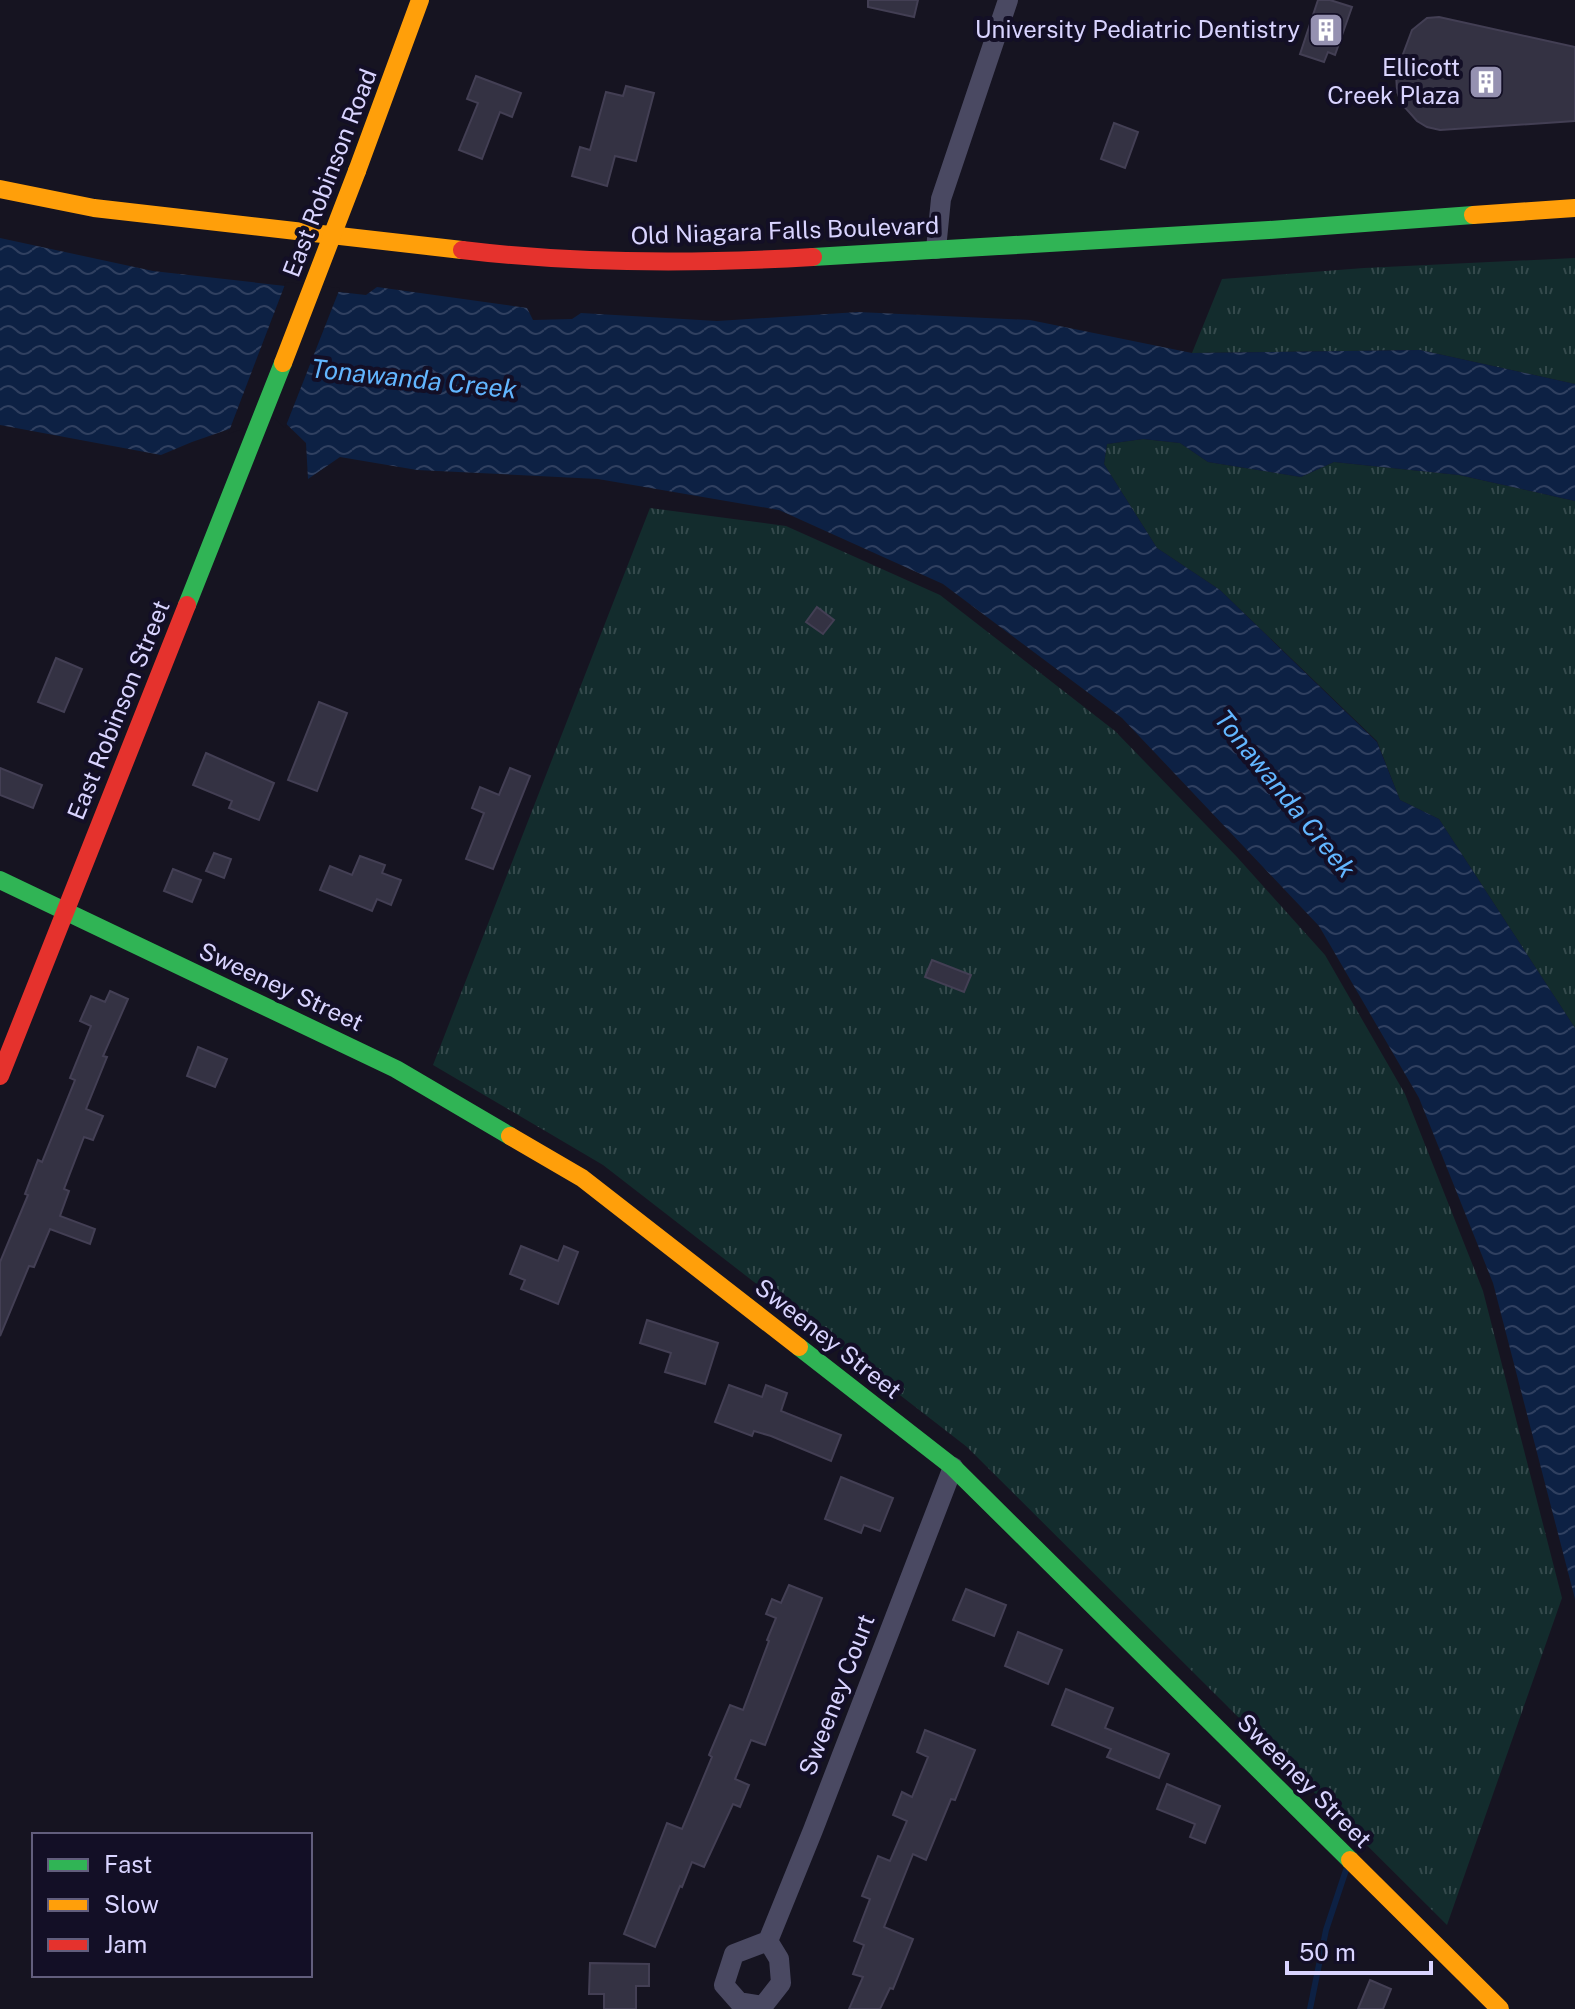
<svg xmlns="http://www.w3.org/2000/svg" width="1575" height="2009" font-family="'Public Sans',sans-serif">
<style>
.grass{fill:url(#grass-tufts)}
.water{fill:url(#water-waves)}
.pier{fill:#161421}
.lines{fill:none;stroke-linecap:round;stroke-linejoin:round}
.stream{stroke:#0d2144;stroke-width:6}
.building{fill:#343243;stroke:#433f54;stroke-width:2}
.street{stroke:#4a4962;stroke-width:20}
.fast{stroke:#30b455;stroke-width:18}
.slow{stroke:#ff9f0a;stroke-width:18}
.jam{stroke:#e5322d;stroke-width:18}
.slow-bridge{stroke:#ff9f0a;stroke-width:18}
.labels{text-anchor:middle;stroke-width:8;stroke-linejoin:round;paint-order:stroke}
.poi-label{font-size:24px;fill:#d9d4ff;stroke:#130f26;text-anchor:end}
.street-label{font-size:24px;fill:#d9d4ff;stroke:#130f26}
.water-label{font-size:26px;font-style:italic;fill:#62b6ff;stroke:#130f26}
</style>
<defs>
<pattern id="grass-tufts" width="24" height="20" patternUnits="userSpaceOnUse" patternTransform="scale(2)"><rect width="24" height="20" fill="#132c2d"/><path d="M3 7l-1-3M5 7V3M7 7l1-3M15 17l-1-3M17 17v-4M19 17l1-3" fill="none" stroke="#354a4c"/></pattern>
<pattern id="water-waves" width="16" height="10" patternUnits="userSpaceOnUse" patternTransform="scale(2)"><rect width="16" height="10" fill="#0d2144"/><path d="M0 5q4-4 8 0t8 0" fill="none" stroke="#304060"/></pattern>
</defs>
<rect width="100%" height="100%" fill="#161421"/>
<g class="grass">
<path d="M 1575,258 L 1575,384 L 1420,350 L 1192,353 L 1222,279 L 1364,268 Z"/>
<path d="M 1143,439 L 1180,443 L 1208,462 L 1301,477 L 1334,462 L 1459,475 L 1575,501 L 1575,1028 L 1439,819 L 1400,800 L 1377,741 L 1220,590 L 1157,548 L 1104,464 L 1107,444 Z"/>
<path d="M 650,508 L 786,526 L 940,595 L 1115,731 L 1237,857 L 1325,955 L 1405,1094 L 1483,1291 L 1562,1598 L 1447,1925 L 967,1447 L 603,1165 L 433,1065 Z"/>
</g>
<path class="water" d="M 0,238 L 153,271 L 366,295 L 377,287 L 527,308 L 533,320 L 572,319 L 581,313 L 717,321 L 858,312 L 1030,320 L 1192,353 L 1420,350 L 1575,384 L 1575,501 L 1459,475 L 1334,462 L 1301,477 L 1208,462 L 1180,443 L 1143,439 L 1107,444 L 1104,464 L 1157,548 L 1220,590 L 1377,742 L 1400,800 L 1439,819 L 1575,1028 L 1575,1599 L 1493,1283 L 1419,1098 L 1319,926 L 1122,718 L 943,584 L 779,510 L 598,479 L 417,470 L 340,457 L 308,479 L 306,443 L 275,413 L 192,442 L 161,455 L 0,425 Z"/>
<path class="pier" d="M 286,282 L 340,288 L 285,428 L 274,418 L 228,434 Z"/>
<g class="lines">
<path class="stream" d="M 1310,2009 L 1326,1930 L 1346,1870"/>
</g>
<g class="building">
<path d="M 868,0 L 918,0 L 914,17 L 868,7 Z"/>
<path d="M 1318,0 L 1330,0 L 1352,7 L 1335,55 L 1328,52 L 1324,62 L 1300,54 Z"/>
<path d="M 1439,17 L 1575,47 L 1575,121 L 1440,130 L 1427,127 L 1417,121 L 1401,103 L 1397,91 L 1396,73 L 1412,30 L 1427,18 Z"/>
<path d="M 476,76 L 521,93 L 512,117 L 500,112 L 482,159 L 459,150 L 478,103 L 467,99 Z"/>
<path d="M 626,86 L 654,93 L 636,161 L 615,156 L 607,186 L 572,176 L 580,147 L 590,150 L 606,92 L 623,96 Z"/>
<path d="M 1114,123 L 1138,132 L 1125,168 L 1101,159 Z"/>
<path d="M 817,607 L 834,620 L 823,634 L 806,622 Z"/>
<path d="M 56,658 L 82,669 L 64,712 L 38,702 Z"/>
<path d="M 319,702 L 347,713 L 317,791 L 288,780 Z"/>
<path d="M 206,753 L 274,783 L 259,820 L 229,808 L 232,801 L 193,785 Z"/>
<path d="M 0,768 L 42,785 L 33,808 L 0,795 Z"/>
<path d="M 510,768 L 530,776 L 493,869 L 466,859 L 484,813 L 472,808 L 480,787 L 499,795 Z"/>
<path d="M 214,853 L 231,859 L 224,878 L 206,871 Z"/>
<path d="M 360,856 L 385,865 L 382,873 L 401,880 L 391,905 L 377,899 L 372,911 L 320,890 L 330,866 L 352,875 Z"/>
<path d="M 173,869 L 201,880 L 192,902 L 164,891 Z"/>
<path d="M 932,960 L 971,975 L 964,992 L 925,977 Z"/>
<path d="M 110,991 L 128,999 L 103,1056 L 107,1057 L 86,1109 L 103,1116 L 93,1140 L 84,1137 L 64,1189 L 69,1191 L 60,1216 L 95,1229 L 90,1244 L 50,1229 L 34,1267 L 29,1266 L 0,1336 L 0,1262 L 28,1195 L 25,1194 L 38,1160 L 42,1162 L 75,1080 L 70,1078 L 91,1026 L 80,1021 L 91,996 L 105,1002 Z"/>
<path d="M 198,1047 L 227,1059 L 215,1087 L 187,1076 Z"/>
<path d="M 521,1246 L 558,1261 L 564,1246 L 578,1252 L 558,1304 L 521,1289 L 525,1280 L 510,1274 Z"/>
<path d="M 647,1320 L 718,1343 L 705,1384 L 665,1372 L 671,1353 L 640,1343 Z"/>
<path d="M 729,1385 L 762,1397 L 766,1385 L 787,1393 L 781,1411 L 841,1435 L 831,1461 L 771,1436 L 754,1431 L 752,1436 L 715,1422 Z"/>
<path d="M 841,1477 L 893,1498 L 880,1531 L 864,1525 L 861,1533 L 825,1519 Z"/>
<path d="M 789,1585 L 822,1598 L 765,1745 L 751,1740 L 735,1779 L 749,1785 L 740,1807 L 733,1804 L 704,1867 L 692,1862 L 682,1887 L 680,1886 L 655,1947 L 624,1934 L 667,1823 L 682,1829 L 712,1757 L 709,1755 L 730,1705 L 743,1710 L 769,1641 L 767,1640 L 776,1618 L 766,1614 L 772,1599 L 781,1603 Z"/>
<path d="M 966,1589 L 1006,1605 L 994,1636 L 953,1620 Z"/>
<path d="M 1018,1632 L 1062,1650 L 1048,1684 L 1005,1666 Z"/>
<path d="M 1066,1689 L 1113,1708 L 1105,1728 L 1169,1754 L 1159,1778 L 1107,1757 L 1111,1749 L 1052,1725 Z"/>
<path d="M 925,1730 L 975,1750 L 955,1800 L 951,1799 L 926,1860 L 913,1854 L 884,1927 L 913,1939 L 893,1989 L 890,1988 L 880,2009 L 849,2009 L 863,1977 L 853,1974 L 864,1945 L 854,1941 L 870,1899 L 862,1896 L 878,1856 L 890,1861 L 907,1821 L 893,1815 L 902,1792 L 912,1797 L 928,1757 L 917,1752 Z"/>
<path d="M 1167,1784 L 1220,1806 L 1205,1843 L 1190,1837 L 1195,1824 L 1157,1809 Z"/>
<path d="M 590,1963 L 649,1964 L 649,1986 L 636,1986 L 636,2009 L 604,2009 L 604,1994 L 589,1994 Z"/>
<path d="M 1370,1980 L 1391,1989 L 1383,2009 L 1358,2009 Z"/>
</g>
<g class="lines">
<g class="street">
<path d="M 936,249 L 941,199 L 1008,0"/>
<path d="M 768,1941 L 779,1959 L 781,1983 L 763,2006 L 739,2002 L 724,1985 L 734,1954 L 768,1941 L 813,1830 L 953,1467"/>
</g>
<g class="fast">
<path d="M 813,257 L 1269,230 L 1473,215"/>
<path d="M 187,605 L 283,363"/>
<path d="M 0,880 L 396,1069 L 510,1136"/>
<path d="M 799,1347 L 953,1467 L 1350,1860"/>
</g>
<g class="slow">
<path d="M 357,171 L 420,0"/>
<path d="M 0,189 L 94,208 L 462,250"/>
<path d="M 1473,215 L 1575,208"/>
<path d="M 510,1136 L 582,1178 L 799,1347"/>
<path d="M 1350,1860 L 1500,2009"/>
</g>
<g class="jam">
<path d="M 462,250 C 578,264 696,264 813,257"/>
<path d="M 0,1076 L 187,605"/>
</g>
<path class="slow-bridge" d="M 283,363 L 357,171"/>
</g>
<defs>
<g id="building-square" transform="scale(1.8)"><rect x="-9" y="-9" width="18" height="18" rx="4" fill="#9591b1" stroke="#130f26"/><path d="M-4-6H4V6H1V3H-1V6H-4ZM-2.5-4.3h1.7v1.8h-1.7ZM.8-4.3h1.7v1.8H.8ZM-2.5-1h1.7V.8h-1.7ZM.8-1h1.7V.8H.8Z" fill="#fff"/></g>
</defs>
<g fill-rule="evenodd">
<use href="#building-square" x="1326" y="30"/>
<use href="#building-square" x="1486" y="82"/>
</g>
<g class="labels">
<g class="poi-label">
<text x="1300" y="38">University Pediatric Dentistry</text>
<text x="1460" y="76">Ellicott<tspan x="1460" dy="28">Creek Plaza</tspan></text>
</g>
<g class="street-label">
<text transform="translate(330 173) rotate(-69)" y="8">East Robinson Road</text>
<text transform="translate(785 231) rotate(-2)" y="8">Old Niagara Falls Boulevard</text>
<text transform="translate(119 710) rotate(-68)" y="8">East Robinson Street</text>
<text transform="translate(281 987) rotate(25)" y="8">Sweeney Street</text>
<text transform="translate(828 1339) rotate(38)" y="8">Sweeney Street</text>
<text transform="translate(837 1695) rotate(-69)" y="8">Sweeney Court</text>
<text transform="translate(1304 1781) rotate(45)" y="8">Sweeney Street</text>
</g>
<g class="water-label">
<text transform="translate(414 379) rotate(6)" y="9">Tonawanda Creek</text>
<text transform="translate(1285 794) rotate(51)" y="9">Tonawanda Creek</text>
</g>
</g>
<rect x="32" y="1833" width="280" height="144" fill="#130f26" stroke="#625e7d" stroke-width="2"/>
<rect x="48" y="1859" width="40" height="12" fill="#30b455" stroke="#625e7d" stroke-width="2"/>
<text x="104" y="1873" font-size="24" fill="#d9d4ff">Fast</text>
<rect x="48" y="1899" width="40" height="12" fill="#ff9f0a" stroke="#625e7d" stroke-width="2"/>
<text x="104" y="1913" font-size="24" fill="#d9d4ff">Slow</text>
<rect x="48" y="1939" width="40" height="12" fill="#e5322d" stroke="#625e7d" stroke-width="2"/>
<text x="104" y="1953" font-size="24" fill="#d9d4ff">Jam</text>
<path d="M1287 1961v12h144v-12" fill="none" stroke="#d9d4ff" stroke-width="4"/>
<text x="1299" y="1961" font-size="24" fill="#d9d4ff" stroke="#130f26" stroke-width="6" paint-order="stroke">50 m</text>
</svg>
